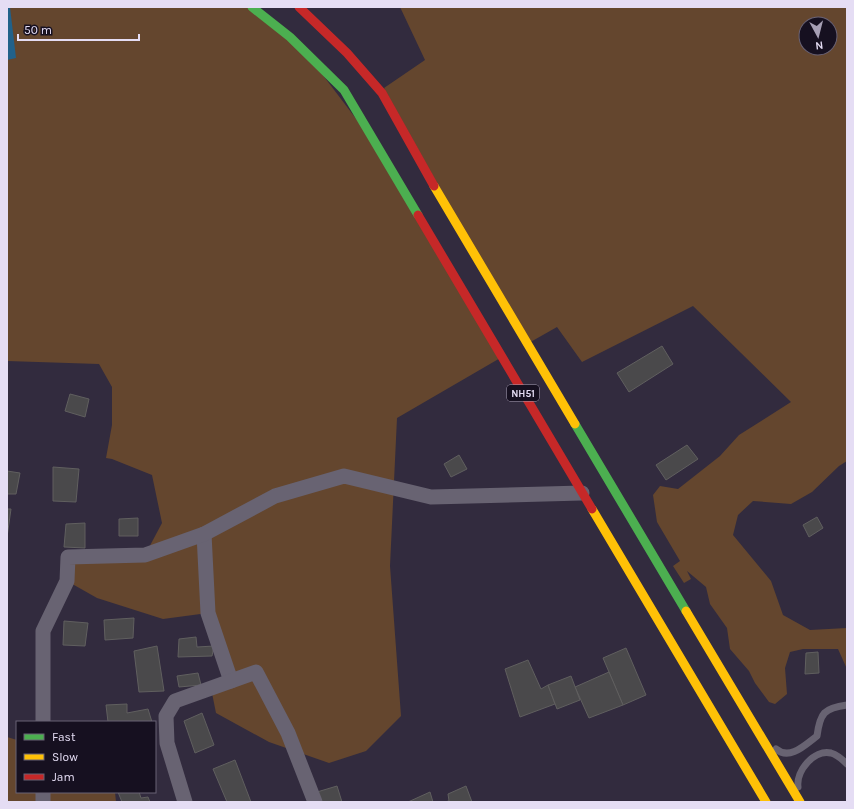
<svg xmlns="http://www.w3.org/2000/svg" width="854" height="809" font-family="Karla,sans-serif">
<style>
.green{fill:#64462e;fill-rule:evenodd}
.water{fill:#21618a}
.building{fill:#4a494b;stroke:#605f5f}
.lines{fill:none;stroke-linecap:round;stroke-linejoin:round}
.lane{stroke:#686372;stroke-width:7}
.street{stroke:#686372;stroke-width:15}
.fast{stroke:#4caf50;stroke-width:9}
.slow{stroke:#ffc107;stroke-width:9}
.jam{stroke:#c62828;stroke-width:9}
.labels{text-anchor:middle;stroke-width:4;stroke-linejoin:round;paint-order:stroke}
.shield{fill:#161020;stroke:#a7a0b4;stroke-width:1}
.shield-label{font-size:10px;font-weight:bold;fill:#e5ddf4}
</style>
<rect width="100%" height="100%" fill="#322b3e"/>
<g class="green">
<path d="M 7,7 L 250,7 L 303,49 L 379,149 L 502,357 L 397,418 L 390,566 L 401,716 L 366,751 L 329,763 L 269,742 L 216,713 L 211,688 L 230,681 L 208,613 L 163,619 L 97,598 L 67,581 L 68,557 L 145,555 L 162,523 L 152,475 L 112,459 L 106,458 L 112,425 L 112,387 L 99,364 L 7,361 Z"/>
<path d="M 400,7 L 847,7 L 847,461 L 839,466 L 812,492 L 791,504 L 753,501 L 738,515 L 733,535 L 771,581 L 783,615 L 810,630 L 847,628 L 847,669 L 838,649 L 803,649 L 790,652 L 785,668 L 787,694 L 775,704 L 769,702 L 755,683 L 749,671 L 730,649 L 727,628 L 710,604 L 706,587 L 687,571 L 691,579 L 684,583 L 673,566 L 680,561 L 657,522 L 653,495 L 660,486 L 678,489 L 720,456 L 739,435 L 791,402 L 693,306 L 582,362 L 557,327 L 527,344 L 384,88 L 425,60 ZM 806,24 L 830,24 L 830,48 L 806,48 Z"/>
<path d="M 7,737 L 17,740 L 17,792 L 115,792 L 116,802 L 7,802 Z"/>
</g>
<path class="water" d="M 7,7 L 10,7 L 16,58 L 7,60 Z"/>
<g class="building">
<path d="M 662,346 L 673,364 L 629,392 L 617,373 Z"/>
<path d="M 70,394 L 89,399 L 85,417 L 65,411 Z"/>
<path d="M 687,445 L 698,459 L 666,480 L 656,465 Z"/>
<path d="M 459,455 L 467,469 L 451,477 L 444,464 Z"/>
<path d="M 53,467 L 79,469 L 76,502 L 53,501 Z"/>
<path d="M 7,471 L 20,473 L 16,494 L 7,494 Z"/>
<path d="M 7,509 L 11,509 L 7,537 Z"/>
<path d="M 817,517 L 823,528 L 809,537 L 803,525 Z"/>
<path d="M 138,518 L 138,536 L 119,536 L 119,519 Z"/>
<path d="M 85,523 L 85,548 L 64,547 L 66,524 Z"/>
<path d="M 134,618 L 133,638 L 105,640 L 104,620 Z"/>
<path d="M 64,621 L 88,623 L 85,646 L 63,645 Z"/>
<path d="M 196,637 L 197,647 L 214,646 L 212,656 L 178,657 L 179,639 Z"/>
<path d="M 157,646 L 164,691 L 139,692 L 134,651 Z"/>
<path d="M 626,648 L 646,695 L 623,705 L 603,658 Z"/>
<path d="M 818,652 L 819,673 L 805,674 L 806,653 Z"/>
<path d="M 528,660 L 541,689 L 548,685 L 555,704 L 520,717 L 505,669 Z"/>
<path d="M 609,672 L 623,705 L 589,718 L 575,687 Z"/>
<path d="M 198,673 L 201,685 L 179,687 L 177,676 Z"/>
<path d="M 571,676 L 580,700 L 557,709 L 548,685 Z"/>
<path d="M 127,704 L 127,713 L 148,709 L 152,722 L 108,722 L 106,705 Z"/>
<path d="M 202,713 L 214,745 L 195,753 L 184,721 Z"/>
<path d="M 235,760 L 251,802 L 227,802 L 213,769 Z"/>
<path d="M 337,786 L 342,802 L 321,802 L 317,792 Z"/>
<path d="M 466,786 L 472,802 L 444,802 L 449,801 L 448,794 Z"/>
<path d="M 118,792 L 139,792 L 141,798 L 148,797 L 150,802 L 122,802 Z"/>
<path d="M 430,792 L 433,802 L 408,802 Z"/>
</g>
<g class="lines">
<g class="lane">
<path d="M 776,749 C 790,761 806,744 817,736 C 820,713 824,708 847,705"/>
<path d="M 798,787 C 796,771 814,749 831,753 C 838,755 843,760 847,764"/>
</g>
<g class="street">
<path d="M 204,534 L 208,613 L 231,681"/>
<path d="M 43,722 L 43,631 L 67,581 L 68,557 L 145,555 L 204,534 L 275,496 L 344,476 L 431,497 L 582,493"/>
<path d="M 43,802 L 43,792"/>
<path d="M 185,802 L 167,743 L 166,716 L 175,701 L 256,672 L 288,733 L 315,802"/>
</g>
<g class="fast">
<path d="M 252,7 L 290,37 L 344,90 L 418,215"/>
<path d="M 575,424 L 686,611"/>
</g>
<g class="slow">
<path d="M 434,186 L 575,424"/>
<path d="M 592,509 L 766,802"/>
<path d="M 686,611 L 800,802"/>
</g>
<g class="jam">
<path d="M 299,7 L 347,53 L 382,93 L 434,186"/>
<path d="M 418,215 L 592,509"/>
</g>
</g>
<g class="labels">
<rect class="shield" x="507" y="385" width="32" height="16" rx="3"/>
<g class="shield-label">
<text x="523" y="397">NH51</text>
</g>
</g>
<rect width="854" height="809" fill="none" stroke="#e5ddf4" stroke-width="16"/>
<rect x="16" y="721" width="140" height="72" fill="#161020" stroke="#696275"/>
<rect x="24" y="734" width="20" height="6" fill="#4caf50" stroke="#696275"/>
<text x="52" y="741" font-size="12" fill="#e5ddf4">Fast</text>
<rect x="24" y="754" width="20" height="6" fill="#ffc107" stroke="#696275"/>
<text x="52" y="761" font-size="12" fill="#e5ddf4">Slow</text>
<rect x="24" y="774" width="20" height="6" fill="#c62828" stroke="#696275"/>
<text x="52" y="781" font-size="12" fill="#e5ddf4">Jam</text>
<g transform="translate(818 36) rotate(173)"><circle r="19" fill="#161020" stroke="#696275"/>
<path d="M0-3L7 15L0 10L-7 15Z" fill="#a69fb4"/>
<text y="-6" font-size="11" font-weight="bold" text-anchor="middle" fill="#e5ddf4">N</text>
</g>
<path d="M18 34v6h121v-6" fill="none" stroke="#e5ddf4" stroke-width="2"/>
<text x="24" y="34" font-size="12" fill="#e5ddf4" stroke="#161020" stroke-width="3" paint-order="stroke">50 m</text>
</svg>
